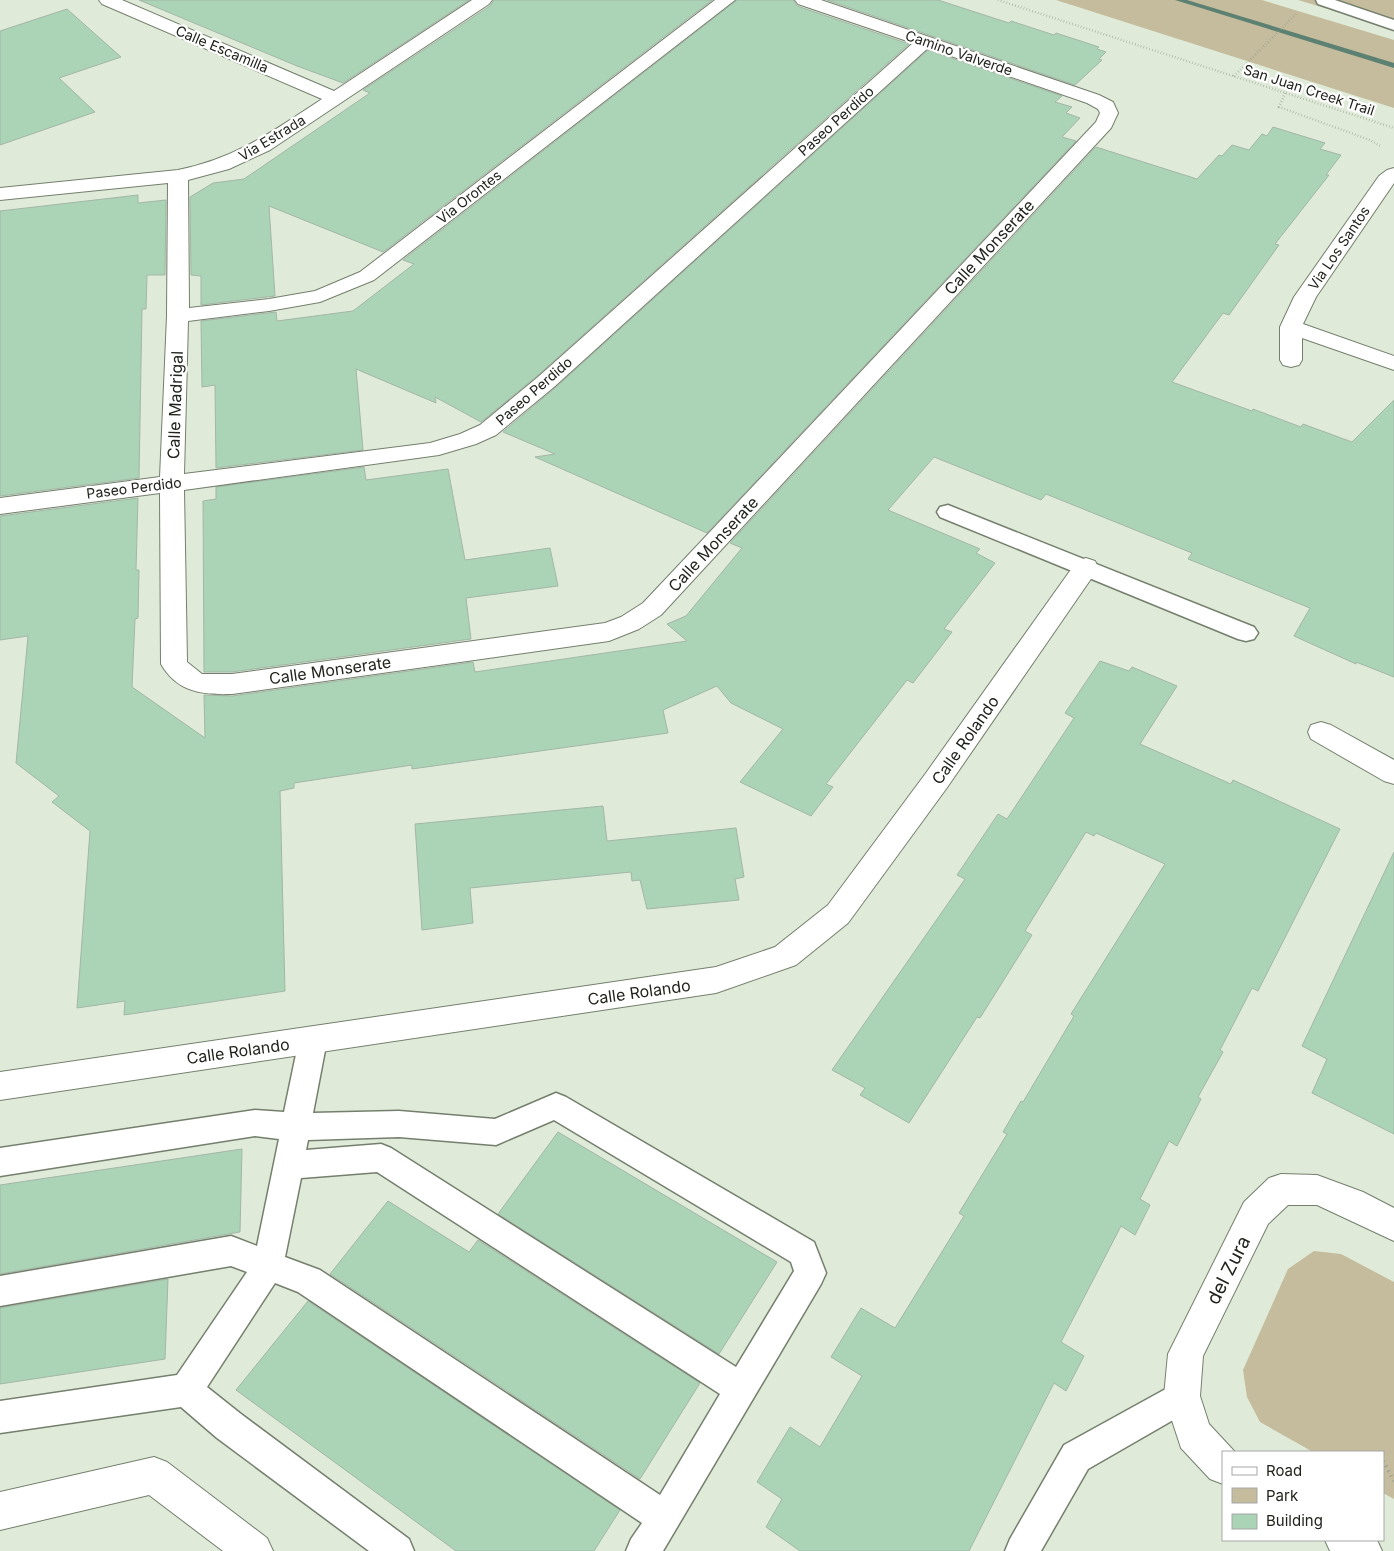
<svg xmlns="http://www.w3.org/2000/svg" width="1394" height="1551" font-family="Inter,sans-serif">
<style>
.green{fill:#c4bc9c}
.lines{fill:none;stroke-linecap:round;stroke-linejoin:round}
.stream{fill:#5c8072;fill-rule:evenodd}
.building{fill:#abd3b5;stroke:#a3b6a8}
.lane-casing{stroke:#747f6d;stroke-width:3}
.street-casing{stroke:#747f6d;stroke-width:2}
.path-far1{stroke:#949c8e;stroke-width:2.5;stroke-dasharray:0.5 2.5;stroke-linecap:butt}
.path{stroke:#949c8e;stroke-width:4;stroke-dasharray:1 4.5;stroke-linecap:butt}
.lane{fill:#fff;fill-rule:evenodd}
.street{fill:#fff;fill-rule:evenodd}
.labels{text-anchor:middle;stroke-width:4.5;stroke-linejoin:round;paint-order:stroke}
.far-street-label{font-size:14px;fill:#20241d;stroke:#fff}
.street-label{font-size:16px;fill:#20241d;stroke:#fff}
.near-street-label{font-size:19px;fill:#20241d;stroke:#fff}
</style>
<rect width="100%" height="100%" fill="#dfebd8"/>
<g class="green">
<path d="M 1056,0 L 1262,0 L 1394,40 L 1394,108 Z"/>
<path d="M 1298,0 L 1394,0 L 1394,29 Z"/>
<path d="M 1314,1251 L 1341,1254 L 1394,1282 L 1394,1499 L 1383,1493 L 1383,1452 L 1313,1452 L 1260,1422 L 1247,1397 L 1243,1370 L 1288,1269 Z"/>
</g>
<g class="lines">
<path class="stream" d="M 1175,0 L 1187,0 L 1394,63 L 1394,68 Z"/>
</g>
<g class="building">
<path d="M 139,0 L 469,0 L 343,83 L 297,66 Z"/>
<path d="M 494,0 L 712,0 L 383,252 L 269,206 L 275,296 L 201,305 L 201,276 L 191,275 L 190,197 L 213,183 L 244,179 L 370,93 L 363,90 L 490,6 Z"/>
<path d="M 737,0 L 793,0 L 797,6 L 909,44 L 537,376 L 481,422 L 435,397 L 436,403 L 356,369 L 363,450 L 216,468 L 215,385 L 202,387 L 201,321 L 276,312 L 277,321 L 353,311 L 414,264 L 403,260 Z"/>
<path d="M 827,0 L 938,0 L 1009,23 L 1011,21 L 1054,35 L 1056,33 L 1099,47 L 1097,49 L 1106,52 L 1099,59 L 1102,60 L 1075,85 Z"/>
<path d="M 67,9 L 121,57 L 59,78 L 95,112 L 0,145 L 0,31 Z"/>
<path d="M 928,50 L 1062,96 L 1055,102 L 1072,107 L 1066,113 L 1080,118 L 1062,137 L 1076,141 L 707,533 L 535,457 L 555,454 L 503,432 L 555,388 Z"/>
<path d="M 1273,127 L 1325,143 L 1320,149 L 1341,155 L 1326,175 L 1329,175 L 1275,244 L 1279,245 L 1229,315 L 1223,313 L 1172,382 L 1252,411 L 1253,409 L 1301,427 L 1303,424 L 1352,442 L 1394,400 L 1394,677 L 1356,662 L 1356,664 L 1294,636 L 1310,608 L 1188,559 L 1192,553 L 1046,494 L 1041,500 L 934,457 L 888,510 L 980,549 L 976,553 L 995,563 L 944,629 L 952,632 L 913,683 L 907,680 L 826,784 L 833,787 L 811,816 L 740,782 L 783,729 L 731,703 L 717,686 L 663,710 L 668,733 L 412,769 L 412,765 L 294,783 L 294,788 L 280,791 L 285,991 L 124,1015 L 125,1001 L 77,1008 L 90,831 L 52,802 L 59,796 L 16,763 L 28,636 L 0,640 L 0,516 L 138,498 L 136,570 L 139,570 L 138,618 L 135,619 L 132,687 L 205,738 L 204,695 L 232,696 L 473,662 L 475,672 L 687,641 L 667,624 L 686,616 L 742,548 L 730,543 L 1096,147 L 1197,179 L 1219,155 L 1222,156 L 1232,145 L 1249,150 L 1262,134 L 1267,136 Z"/>
<path d="M 138,195 L 138,203 L 166,200 L 165,275 L 147,275 L 146,309 L 142,309 L 139,478 L 0,496 L 0,211 Z"/>
<path d="M 364,467 L 366,480 L 448,469 L 465,560 L 550,548 L 558,586 L 466,598 L 471,639 L 232,672 L 204,672 L 203,501 L 216,499 L 216,487 Z"/>
<path d="M 1100,661 L 1129,671 L 1132,667 L 1177,686 L 1140,744 L 1231,784 L 1233,780 L 1340,829 L 1258,991 L 1252,988 L 1220,1050 L 1223,1052 L 1198,1097 L 1201,1099 L 1177,1146 L 1169,1141 L 1140,1199 L 1150,1205 L 1135,1235 L 1121,1226 L 1061,1342 L 1084,1356 L 1066,1391 L 1054,1383 L 969,1551 L 800,1551 L 766,1527 L 782,1499 L 757,1482 L 790,1427 L 820,1447 L 862,1376 L 831,1357 L 861,1308 L 895,1328 L 964,1216 L 959,1213 L 1007,1134 L 1003,1132 L 1021,1101 L 1023,1102 L 1074,1016 L 1071,1014 L 1165,864 L 1096,833 L 1094,836 L 1086,832 L 1025,931 L 1032,935 L 980,1018 L 977,1017 L 909,1123 L 860,1095 L 865,1088 L 832,1070 L 965,879 L 957,875 L 998,814 L 1007,819 L 1074,718 L 1065,713 Z"/>
<path d="M 603,806 L 607,841 L 736,828 L 744,877 L 735,879 L 739,900 L 647,909 L 640,880 L 632,881 L 631,872 L 470,888 L 473,923 L 422,930 L 415,824 Z"/>
<path d="M 1394,852 L 1394,1134 L 1312,1093 L 1327,1059 L 1302,1046 Z"/>
<path d="M 558,1132 L 777,1262 L 719,1354 L 498,1214 Z"/>
<path d="M 242,1149 L 240,1232 L 0,1274 L 0,1185 Z"/>
<path d="M 388,1201 L 469,1252 L 478,1240 L 700,1383 L 640,1479 L 330,1274 Z"/>
<path d="M 168,1279 L 165,1359 L 0,1384 L 0,1308 Z"/>
<path d="M 308,1301 L 620,1510 L 594,1551 L 456,1551 L 236,1390 Z"/>
</g>
<g class="lines">
<g class="lane-casing">
<g id="lane">
<path d="M 1316,0 L 1335,0 L 1394,20 L 1394,30 L 1318,4 Z"/>
<path d="M 948,505 L 1254,627 L 1258,633 L 1254,639 L 1246,641 L 1238,639 L 940,517 L 937,512 L 940,507 Z"/>
<path d="M 313,1028 L 323,1031 L 327,1040 L 313,1113 L 399,1111 L 495,1119 L 556,1093 L 566,1097 L 814,1242 L 826,1273 L 821,1284 L 663,1551 L 626,1551 L 631,1539 L 642,1523 L 298,1292 L 275,1283 L 207,1387 L 241,1414 L 409,1539 L 414,1551 L 369,1551 L 217,1438 L 181,1407 L 0,1433 L 0,1401 L 177,1375 L 247,1272 L 231,1266 L 0,1306 L 0,1276 L 231,1236 L 257,1246 L 279,1139 L 255,1136 L 0,1176 L 0,1148 L 255,1110 L 284,1112 L 299,1040 L 303,1031 ZM 554,1120 L 791,1262 L 794,1271 L 736,1367 L 391,1148 L 381,1144 L 306,1150 L 308,1140 L 399,1137 L 496,1145 ZM 377,1172 L 720,1394 L 660,1495 L 320,1270 L 285,1257 L 301,1178 Z"/>
<path d="M 1182,1380 L 1194,1384 L 1198,1396 L 1194,1408 L 1088,1469 L 1041,1551 L 1005,1551 L 1010,1539 L 1064,1445 Z"/>
</g>
</g>
<g class="street-casing">
<g id="street">
<path d="M 99,0 L 122,0 L 334,91 L 472,0 L 492,0 L 489,4 L 270,150 L 229,169 L 188,180 L 189,308 L 269,299 L 315,291 L 360,272 L 715,0 L 735,0 L 374,280 L 320,302 L 269,311 L 188,321 L 184,474 L 430,443 L 460,434 L 480,425 L 538,377 L 913,43 L 798,4 L 795,0 L 821,0 L 1099,95 L 1113,102 L 1118,113 L 1111,128 L 661,615 L 639,629 L 609,641 L 232,694 C 202,695 177,692 161,664 L 160,493 L 0,514 L 0,498 L 160,477 L 167,316 L 168,183 L 0,200 L 0,188 L 178,170 C 237,158 273,131 322,99 L 102,4 ZM 928,48 L 1087,103 L 1098,109 L 1100,113 L 1096,122 L 643,603 L 621,617 L 605,623 L 232,674 L 202,674 L 187,662 L 184,490 L 439,455 L 476,444 L 496,435 L 554,387 Z"/>
<path d="M 1394,168 L 1394,183 L 1316,297 L 1303,324 L 1394,356 L 1394,370 L 1302,338 L 1302,360 L 1299,365 L 1291,367 L 1283,365 L 1280,360 L 1280,327 L 1294,297 L 1379,176 L 1387,170 Z"/>
<path d="M 1086,558 L 1095,561 L 1098,567 L 1095,573 L 946,789 L 848,923 L 796,965 L 716,993 L 0,1100 L 0,1072 L 716,967 L 775,947 L 828,905 L 926,773 L 1077,561 Z"/>
<path d="M 1321,722 L 1331,725 L 1394,760 L 1394,784 L 1384,781 L 1311,739 L 1308,732 L 1311,725 Z"/>
<path d="M 1281,1174 L 1317,1175 L 1363,1192 L 1394,1208 L 1394,1241 L 1317,1205 L 1288,1205 L 1268,1224 L 1203,1356 L 1200,1396 L 1209,1424 L 1235,1452 L 1223,1452 L 1223,1484 L 1210,1479 L 1181,1448 L 1164,1396 L 1168,1354 L 1244,1202 L 1269,1178 Z"/>
<path d="M 154,1457 L 167,1462 L 267,1538 L 273,1551 L 223,1551 L 149,1495 L 0,1530 L 0,1492 Z"/>
<path d="M 1325,1540 L 1377,1540 L 1382,1551 L 1330,1551 Z"/>
</g>
</g>
<g class="path-far1">
<path d="M 998,0 L 1394,128"/>
<path d="M 1234,76 L 1297,13"/>
<path d="M 1285,93 L 1279,107 L 1370,140 L 1382,147"/>
</g>
<path class="path" d="M 1383,1461 L 1394,1481"/>
<use href="#lane" class="lane"/>
<use href="#street" class="street"/>
</g>
<g class="labels">
<g class="far-street-label">
<text transform="translate(222 49) rotate(23)" y="5">Calle Escamilla</text>
<text transform="translate(959 53) rotate(19)" y="5">Camino Valverde</text>
<text transform="translate(1309 90) rotate(18)" y="5">San Juan Creek Trail</text>
<text transform="translate(836 121) rotate(-42)" y="5">Paseo Perdido</text>
<text transform="translate(272 138) rotate(-31)" y="5">Via Estrada</text>
<text transform="translate(469 197) rotate(-38)" y="5">Via Orontes</text>
<text transform="translate(1339 248) rotate(-56)" y="5">Via Los Santos</text>
<text transform="translate(534 391) rotate(-41)" y="5">Paseo Perdido</text>
<text transform="translate(134 488) rotate(-7)" y="5">Paseo Perdido</text>
</g>
<g class="street-label">
<text transform="translate(989 247) rotate(-47)" y="6">Calle Monserate</text>
<text transform="translate(175 405) rotate(-88)" y="6">Calle Madrigal</text>
<text transform="translate(713 544) rotate(-47)" y="6">Calle Monserate</text>
<text transform="translate(330 670) rotate(-8)" y="6">Calle Monserate</text>
<text transform="translate(965 740) rotate(-55)" y="6">Calle Rolando</text>
<text transform="translate(639 992) rotate(-8)" y="6">Calle Rolando</text>
<text transform="translate(238 1051) rotate(-8)" y="6">Calle Rolando</text>
</g>
<g class="near-street-label">
<text transform="translate(1228 1270) rotate(-63)" y="7">del Zura</text>
</g>
</g>
<rect x="1222" y="1451" width="162" height="90" fill="#ffffff" stroke="#a6a7a5"/>
<rect x="1232" y="1467" width="25" height="8" fill="#ffffff" stroke="#a6a7a5"/>
<text x="1266" y="1476" font-size="15" fill="#20241d">Road</text>
<rect x="1232" y="1488" width="25" height="15" fill="#c4bc9c" stroke="#a6a7a5"/>
<text x="1266" y="1501" font-size="15" fill="#20241d">Park</text>
<rect x="1232" y="1514" width="25" height="15" fill="#abd3b5" stroke="#a6a7a5"/>
<text x="1266" y="1526" font-size="15" fill="#20241d">Building</text>
</svg>
